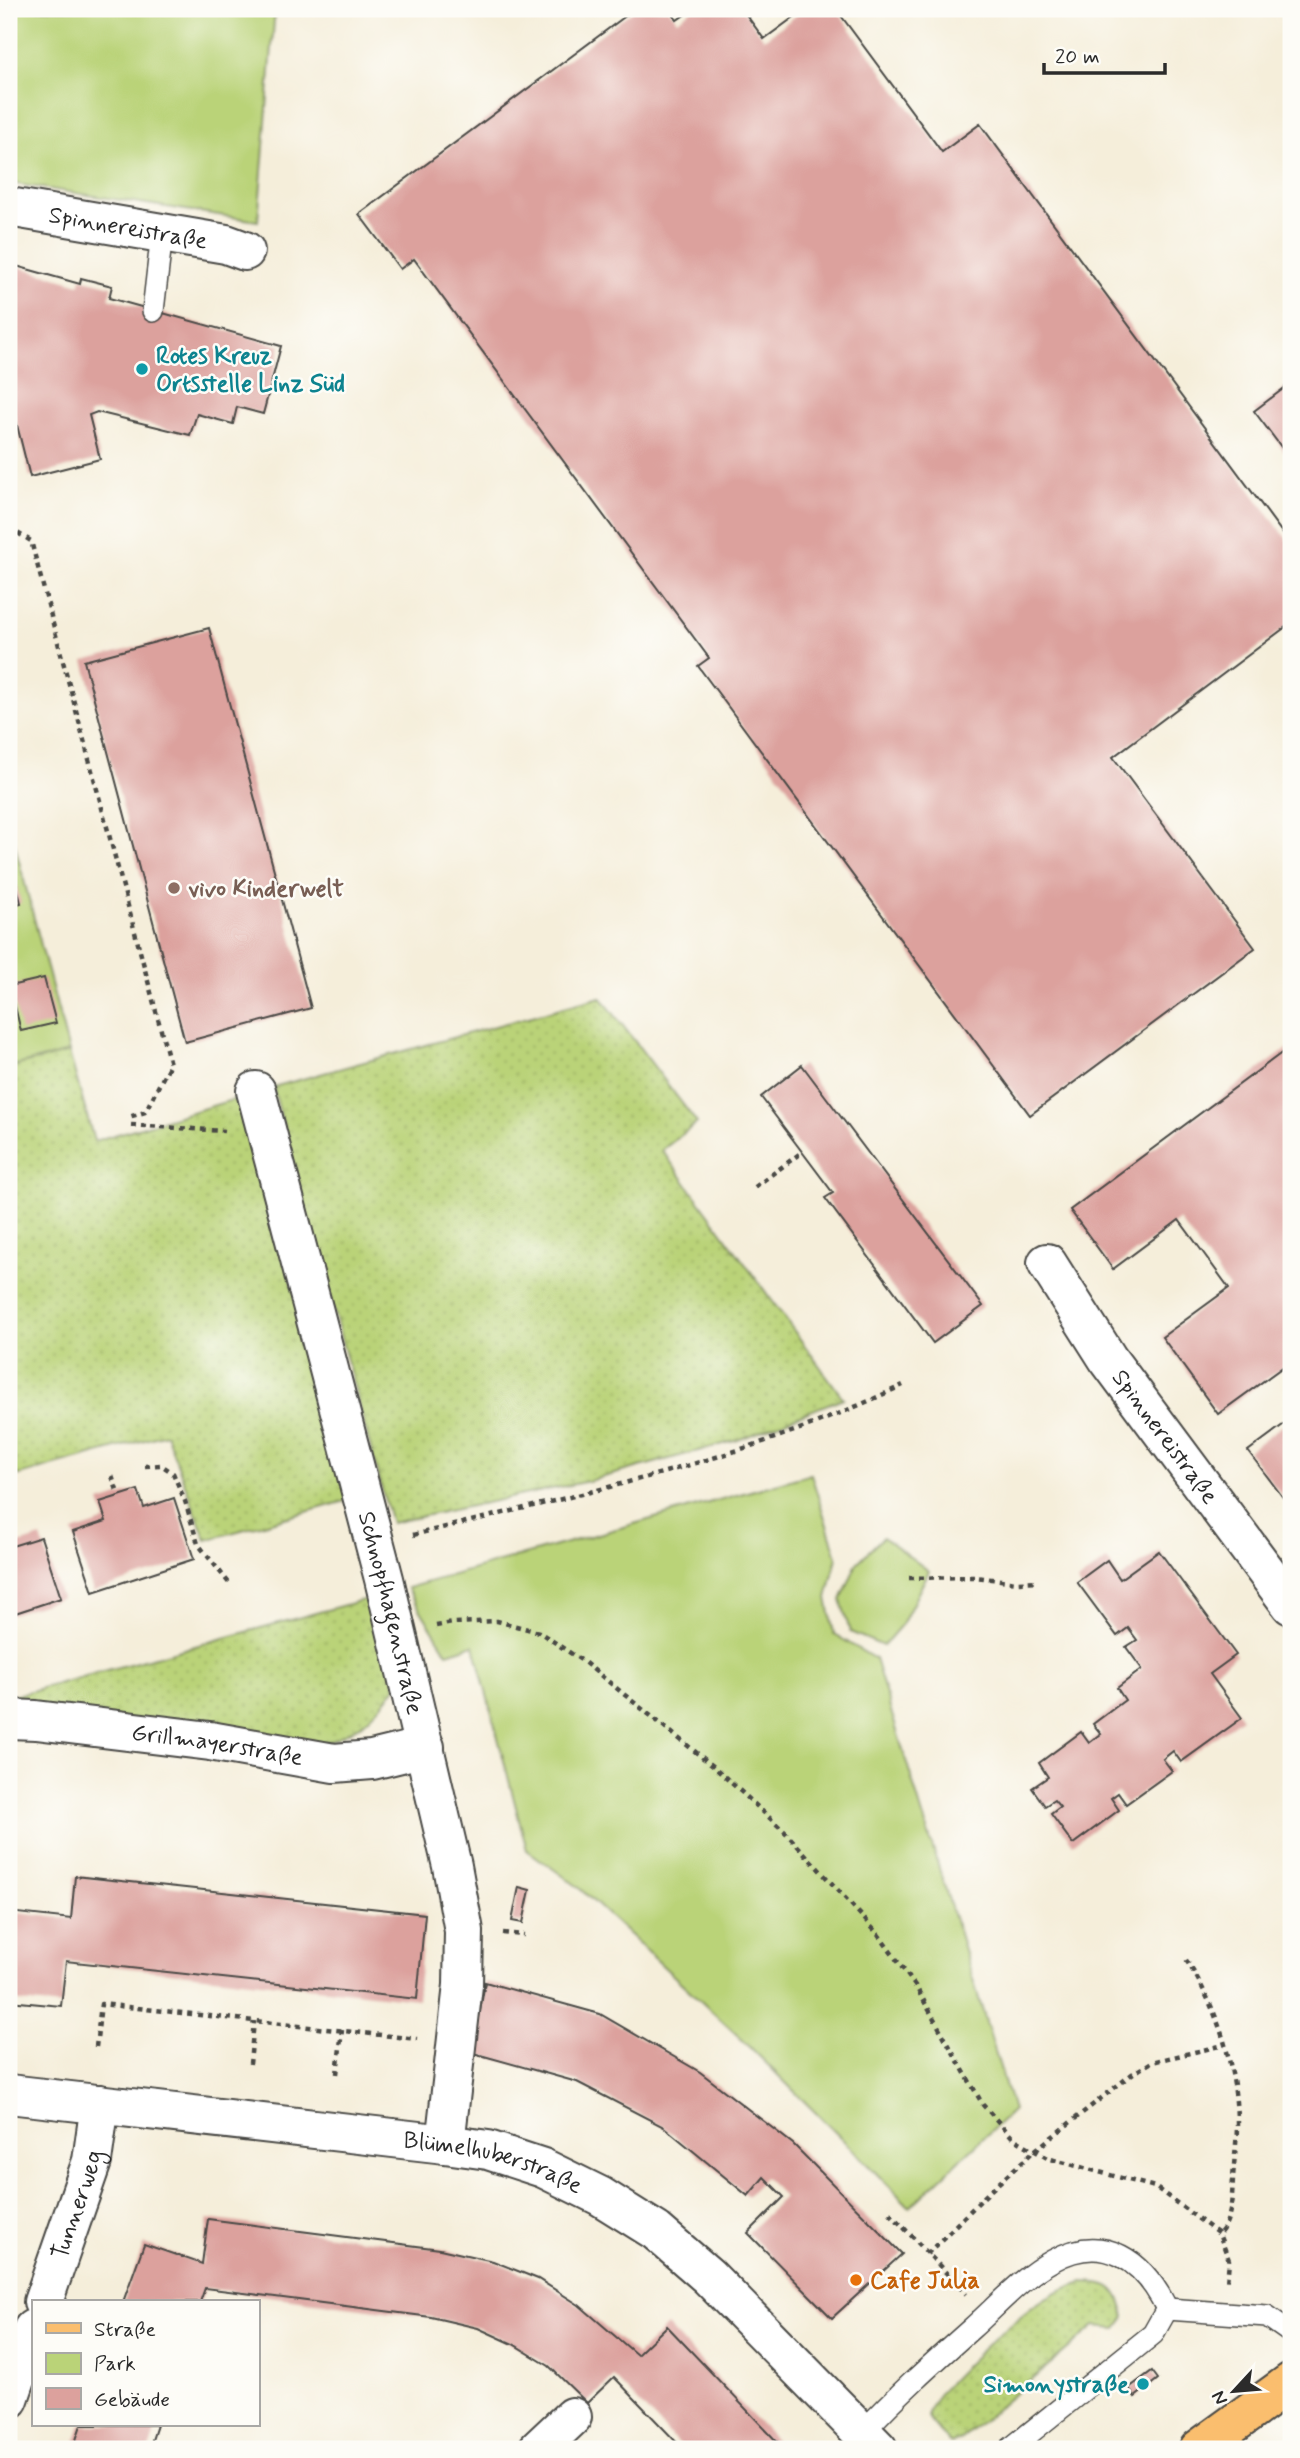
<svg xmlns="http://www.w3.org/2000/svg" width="1300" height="2458" font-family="Mynerve,sans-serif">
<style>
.grass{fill:url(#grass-dots);stroke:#727f52;stroke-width:2}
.green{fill:#bad378;stroke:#727f52;stroke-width:2}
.building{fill:#dca19d}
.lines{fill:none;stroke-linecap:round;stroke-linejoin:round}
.lane-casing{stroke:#494845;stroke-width:24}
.street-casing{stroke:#494845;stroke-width:42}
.primary-casing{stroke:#494845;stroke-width:42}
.path{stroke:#494845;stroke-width:4.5;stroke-dasharray:5 5;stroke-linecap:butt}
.lane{stroke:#fff;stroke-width:21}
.street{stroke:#fff;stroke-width:38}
.primary{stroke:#fabe6e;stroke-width:38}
.tram{stroke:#2b2b2b;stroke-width:2}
.culture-dot{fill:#0f9aa8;stroke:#fdfcf7;stroke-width:2.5}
.education-dot{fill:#8d6e63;stroke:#fdfcf7;stroke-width:2.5}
.food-dot{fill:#e8710a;stroke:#fdfcf7;stroke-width:2.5}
.labels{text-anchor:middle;stroke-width:5;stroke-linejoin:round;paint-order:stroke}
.street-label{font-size:24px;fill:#2b2b2b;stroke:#fdfcf7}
.culture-label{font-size:24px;font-weight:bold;fill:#0d838f;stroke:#fdfcf7;text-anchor:start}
.education-label{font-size:24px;font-weight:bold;fill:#785e54;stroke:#fdfcf7;text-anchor:start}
.food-label{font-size:24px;font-weight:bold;fill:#c56008;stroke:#fdfcf7;text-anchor:start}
</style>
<defs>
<pattern id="grass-dots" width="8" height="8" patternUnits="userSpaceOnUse" patternTransform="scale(1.75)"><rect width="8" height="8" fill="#bad378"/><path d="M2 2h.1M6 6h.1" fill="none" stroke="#a0b568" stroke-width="1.8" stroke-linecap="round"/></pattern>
</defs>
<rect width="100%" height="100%" fill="#fdfcf7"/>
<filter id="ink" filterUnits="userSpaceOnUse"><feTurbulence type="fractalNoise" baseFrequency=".0143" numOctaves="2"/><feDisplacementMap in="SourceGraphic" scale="14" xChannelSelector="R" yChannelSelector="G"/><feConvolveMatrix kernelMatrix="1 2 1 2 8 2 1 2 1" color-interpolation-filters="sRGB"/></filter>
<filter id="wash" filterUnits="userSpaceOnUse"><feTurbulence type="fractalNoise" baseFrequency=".00686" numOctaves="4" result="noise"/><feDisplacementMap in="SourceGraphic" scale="28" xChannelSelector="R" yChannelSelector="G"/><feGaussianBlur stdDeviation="1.57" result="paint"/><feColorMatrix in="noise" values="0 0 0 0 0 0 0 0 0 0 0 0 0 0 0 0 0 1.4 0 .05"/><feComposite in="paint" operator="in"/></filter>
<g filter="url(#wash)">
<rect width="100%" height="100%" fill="#f5eeda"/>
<g class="grass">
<path d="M 601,997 L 697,1123 L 662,1150 L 843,1398 L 738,1440 L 589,1481 L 391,1523 L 273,1087 Z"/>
<path d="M 69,1052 L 94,1141 L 242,1097 L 349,1500 L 206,1540 L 166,1434 L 9,1478 L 9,1067 Z"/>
<path d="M 374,1597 L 396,1687 C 372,1720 357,1731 319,1745 L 9,1705 L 9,1697 Z"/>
<path d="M 1083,2282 C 1112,2282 1119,2289 1125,2317 L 1117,2328 L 1095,2326 L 961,2439 L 951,2444 C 944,2436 929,2425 928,2415 C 926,2394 1016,2319 1035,2305 C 1049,2295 1066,2287 1083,2282 Z"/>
</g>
<g class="green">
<path d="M 9,9 L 275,9 L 258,221 L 9,183 Z"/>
<path d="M 9,823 L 69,1052 L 9,1067 Z"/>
<path d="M 811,1474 L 837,1557 L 827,1598 L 834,1634 L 875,1659 L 1013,2110 L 910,2207 L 749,2046 L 577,1886 L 527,1850 L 474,1645 L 447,1653 L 407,1588 Z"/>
<path d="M 883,1537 L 929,1571 L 903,1623 L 883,1646 L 850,1632 L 841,1600 L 857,1563 Z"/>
</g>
<g id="blocks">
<g class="building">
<path d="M 635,9 L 669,9 L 677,20 L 693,9 L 742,9 L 764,39 L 805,9 L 836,9 L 942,152 L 980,124 L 1289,542 L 1291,540 L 1291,623 L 1113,757 L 1255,948 L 1030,1115 L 698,666 L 709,658 L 414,259 L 400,269 L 359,214 Z"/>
<path d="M 9,264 L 80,284 L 81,278 L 112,286 L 109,298 L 281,346 L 263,414 L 237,407 L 233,424 L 197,414 L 190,435 L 97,412 L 89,415 L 100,459 L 30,477 L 9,393 Z"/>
<path d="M 1291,383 L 1291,460 L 1254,411 Z"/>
<path d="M 209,628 L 311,1008 L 185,1042 L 84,661 Z"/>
<path d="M 11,863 L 21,903 L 9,906 L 9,864 Z"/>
<path d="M 44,978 L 56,1023 L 21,1031 L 10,986 Z"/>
<path d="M 1291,1046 L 1291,1361 L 1218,1414 L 1162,1337 L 1229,1288 L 1199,1247 L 1179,1220 L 1113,1269 L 1070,1210 Z"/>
<path d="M 802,1065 L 983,1306 L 933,1343 L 825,1198 L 833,1193 L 761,1097 Z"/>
<path d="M 1291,1419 L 1291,1508 L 1248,1451 Z"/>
<path d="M 138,1490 L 144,1508 L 174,1498 L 194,1559 L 93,1592 L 73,1532 L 106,1521 L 100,1502 Z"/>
<path d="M 41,1537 L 61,1598 L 9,1615 L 9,1539 L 12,1546 Z"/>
<path d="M 1159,1551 L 1236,1655 L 1210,1674 L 1242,1718 L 1181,1762 L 1173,1751 L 1163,1759 L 1172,1771 L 1126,1804 L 1118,1793 L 1111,1798 L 1119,1810 L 1073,1844 L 1051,1814 L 1060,1807 L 1054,1800 L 1045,1806 L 1032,1788 L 1048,1777 L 1039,1763 L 1081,1732 L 1089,1743 L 1101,1734 L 1093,1724 L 1125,1700 L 1117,1688 L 1142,1669 L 1126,1647 L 1137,1640 L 1128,1628 L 1117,1636 L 1077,1582 L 1107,1560 L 1120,1579 Z"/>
<path d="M 75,1876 L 425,1914 L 417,1999 L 66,1961 L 61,2006 L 9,2001 L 9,1912 L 71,1919 Z"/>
<path d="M 519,1887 L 530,1890 L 523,1923 L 512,1921 Z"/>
<path d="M 485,1982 L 600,2014 L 700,2072 L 793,2144 L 902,2254 L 832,2318 L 748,2233 L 784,2197 L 764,2177 L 748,2196 L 664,2127 L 577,2082 L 473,2053 Z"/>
<path d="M 208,2219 L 440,2249 L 493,2261 L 538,2279 L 579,2305 L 637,2355 L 667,2326 L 784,2449 L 683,2449 L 614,2377 L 587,2403 L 549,2366 L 513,2344 L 478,2328 L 431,2317 L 205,2288 L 200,2302 L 123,2302 L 144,2244 L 202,2264 Z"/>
<path d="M 1152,2371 L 1158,2379 L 1135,2397 L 1129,2388 Z"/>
<path d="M 81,2425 L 157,2425 L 149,2449 L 73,2449 Z"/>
</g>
</g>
</g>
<g filter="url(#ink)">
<use href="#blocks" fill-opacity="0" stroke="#494845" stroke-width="2"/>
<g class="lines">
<g class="lane-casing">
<g id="lane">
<path d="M 153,311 L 162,233"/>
<path d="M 1167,2309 L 1267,2316 L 1291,2333"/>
<path d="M 863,2432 C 897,2395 934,2362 971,2329 C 997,2306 1022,2277 1052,2261 C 1105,2231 1144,2261 1167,2309"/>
<path d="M 1010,2449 L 1153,2334 L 1167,2309"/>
</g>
</g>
<g class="street-casing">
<g id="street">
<path id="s1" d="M 9,207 L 226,244 L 245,251"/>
<path id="s2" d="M 256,1091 L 384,1579 L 452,1866 L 464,1931 L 463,1985 L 445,2144"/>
<path id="s3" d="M 1047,1263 L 1108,1359 L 1291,1605"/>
<path id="s4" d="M 9,1719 L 36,1720 L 210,1741 L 334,1763 L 372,1760 L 425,1747"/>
<path id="s5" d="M 9,2094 L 445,2144 L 488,2150 L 543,2168 L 600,2196 L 656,2231 L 708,2276 L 878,2449"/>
<path id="s6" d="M 43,2302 L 92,2161 L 100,2104"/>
<path d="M 9,2399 L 33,2329"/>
<path d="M 538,2449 L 572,2417"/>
</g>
</g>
<g class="primary-casing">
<path id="primary" d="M 1199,2449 L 1291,2382"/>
</g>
<g class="path">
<path d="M 9,528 L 31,541 L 170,1064 L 145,1112 L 129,1117"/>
<path d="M 131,1125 L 224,1131"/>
<path d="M 755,1187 L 802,1152"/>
<path d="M 145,1466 L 161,1465 L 173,1473 L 185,1501 L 198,1544 L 229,1583"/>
<path d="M 112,1476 L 119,1496"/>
<path d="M 413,1535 C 579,1494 749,1460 903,1385"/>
<path d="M 909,1578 L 975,1577 L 1017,1582 L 1037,1581"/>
<path d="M 436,1626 L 453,1623 L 497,1621 L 539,1632 L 584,1662 L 713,1766 L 785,1832 L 878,1934 L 916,1987 L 983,2105 L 1013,2138 L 1047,2158 L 1155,2187 L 1219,2234 L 1229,2260 L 1227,2283"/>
<path d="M 503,1933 L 524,1935"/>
<path d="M 1186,1960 C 1217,2006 1237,2068 1237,2124 C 1237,2142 1234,2160 1233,2178 C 1232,2196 1232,2221 1219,2234"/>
<path d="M 96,2047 L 101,2004 L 417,2039"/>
<path d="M 250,2064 L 254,2021"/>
<path d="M 337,2074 L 342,2030"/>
<path d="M 890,2213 L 966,2294"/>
<path d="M 927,2254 L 990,2191 L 1034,2151 L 1132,2074 L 1152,2062 L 1224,2045"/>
</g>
<use href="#lane" class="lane"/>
<use href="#street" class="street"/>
<use href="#primary" class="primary"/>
<path class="tram" d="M 1280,2449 L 1291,2442"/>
</g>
</g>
<g class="culture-dot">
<circle cx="142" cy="369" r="7"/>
<circle cx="1143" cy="2384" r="7"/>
</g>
<circle class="education-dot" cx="174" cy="888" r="7"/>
<circle class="food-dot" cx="856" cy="2280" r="7"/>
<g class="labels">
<g class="street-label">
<text dy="8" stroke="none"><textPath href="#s1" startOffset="121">Spinnereistraße</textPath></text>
<text dy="8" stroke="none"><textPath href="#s3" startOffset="210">Spinnereistraße</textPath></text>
<text dy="8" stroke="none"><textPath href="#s2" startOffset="539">Schnopfhagenstraße</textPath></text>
<text dy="8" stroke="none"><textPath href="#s4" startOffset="210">Grillmayerstraße</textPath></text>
<text dy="8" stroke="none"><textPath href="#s5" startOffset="490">Blümelhuberstraße</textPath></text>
<text dy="8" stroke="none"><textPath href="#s6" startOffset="103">Tunnerweg</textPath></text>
</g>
<g class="culture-label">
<text x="156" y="363">Rotes Kreuz<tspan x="156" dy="28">Ortsstelle Linz Süd</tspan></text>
<text x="1129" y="2392" text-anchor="end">Simonystraße</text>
</g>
<g class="education-label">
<text x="188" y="896">vivo Kinderwelt</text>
</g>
<g class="food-label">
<text x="870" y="2288">Cafe Julia</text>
</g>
</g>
<rect width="1300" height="2458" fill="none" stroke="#fdfcf7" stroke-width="35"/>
<rect x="32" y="2300" width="228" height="126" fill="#fdfcf7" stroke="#a9a8a5" stroke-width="2"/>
<rect x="46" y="2323" width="35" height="10" fill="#fabe6e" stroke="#a9a8a5" stroke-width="2"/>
<text x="94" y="2336" font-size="21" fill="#2b2b2b">Straße</text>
<rect x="46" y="2353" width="35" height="21" fill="#bad378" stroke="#a9a8a5" stroke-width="2"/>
<text x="94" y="2370" font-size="21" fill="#2b2b2b">Park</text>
<rect x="46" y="2388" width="35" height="21" fill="#dca19d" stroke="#a9a8a5" stroke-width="2"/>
<text x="94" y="2406" font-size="21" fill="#2b2b2b">Gebäude</text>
<g transform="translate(1234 2391) rotate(244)" stroke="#fdfcf7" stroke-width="5" paint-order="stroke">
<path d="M0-5L12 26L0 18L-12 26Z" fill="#2b2b2b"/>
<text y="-10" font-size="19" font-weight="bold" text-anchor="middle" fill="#2b2b2b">N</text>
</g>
<path d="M1044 63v10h121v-10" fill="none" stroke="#2b2b2b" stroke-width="3.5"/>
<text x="1055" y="63" font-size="21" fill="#2b2b2b" stroke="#fdfcf7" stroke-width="5" paint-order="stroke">20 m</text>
</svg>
